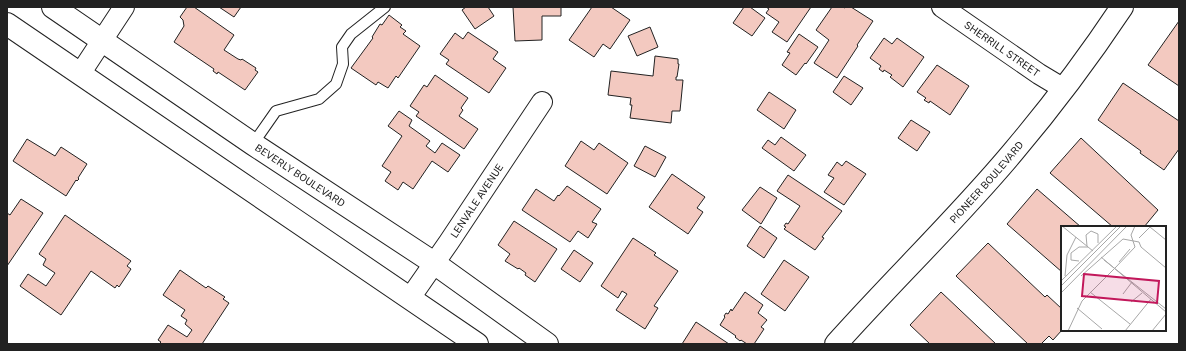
<svg xmlns="http://www.w3.org/2000/svg" width="1186" height="351" font-family="'Public Sans',sans-serif">
<style>
.building{fill:#f3c9c0;stroke:#222}
.lines{fill:none;stroke-linecap:round;stroke-linejoin:round}
.service-casing{stroke:#222;stroke-width:12}
.minor-casing{stroke:#222;stroke-width:22}
.tertiary-casing{stroke:#222;stroke-width:24}
.secondary-casing{stroke:#222;stroke-width:24}
.service{stroke:#fff;stroke-width:10}
.minor{stroke:#fff;stroke-width:20}
.tertiary{stroke:#fff;stroke-width:22}
.secondary{stroke:#fff;stroke-width:22}
.labels{text-anchor:middle;stroke-width:3;stroke-linejoin:round;paint-order:stroke}
.street-label{font-size:10px;fill:#222;stroke:#fff}
.inset-road{fill:none;stroke:#a7a7a7;stroke-width:1}
.view{fill:#c2185b;fill-opacity:0.15;stroke:#c2185b;stroke-width:2}
.inset-edge{fill:none;stroke:#222;stroke-width:2}
</style>
<rect width="100%" height="100%" fill="#fff"/>
<g class="building">
<path d="M 187,7 L 194,7 L 234,35 L 224,50 L 238,59 L 241,60 L 242,59 L 256,68 L 255,70 L 258,72 L 245,90 L 218,72 L 217,74 L 213,71 L 214,69 L 174,42 L 184,26 L 183,20 L 180,17 Z"/>
<path d="M 219,7 L 241,7 L 234,17 Z"/>
<path d="M 466,7 L 488,7 L 494,16 L 475,29 L 462,10 Z"/>
<path d="M 513,7 L 561,7 L 561,16 L 542,16 L 542,40 L 515,41 Z"/>
<path d="M 592,7 L 611,7 L 630,20 L 610,49 L 603,44 L 594,57 L 569,40 Z"/>
<path d="M 744,7 L 750,7 L 765,18 L 752,36 L 733,23 Z"/>
<path d="M 766,7 L 811,7 L 787,42 L 772,32 L 779,22 L 766,13 L 769,9 Z"/>
<path d="M 832,7 L 843,7 L 845,8 L 846,7 L 851,7 L 873,21 L 857,45 L 858,46 L 837,78 L 814,63 L 829,40 L 816,30 Z"/>
<path d="M 389,15 L 402,25 L 400,27 L 406,31 L 403,34 L 420,46 L 398,78 L 396,76 L 388,88 L 378,82 L 376,85 L 351,68 L 373,38 L 372,37 L 380,24 L 382,25 Z"/>
<path d="M 1179,21 L 1179,86 L 1148,65 Z"/>
<path d="M 650,27 L 658,47 L 637,56 L 628,36 Z"/>
<path d="M 468,32 L 498,52 L 493,59 L 506,68 L 489,93 L 446,64 L 449,60 L 440,54 L 455,33 L 463,39 Z"/>
<path d="M 799,34 L 818,47 L 806,64 L 805,63 L 796,75 L 782,65 L 790,53 L 787,52 Z"/>
<path d="M 884,38 L 892,44 L 897,38 L 924,57 L 903,87 L 890,77 L 892,75 L 884,70 L 883,72 L 879,69 L 881,66 L 870,58 Z"/>
<path d="M 655,56 L 678,59 L 678,64 L 679,64 L 677,77 L 676,77 L 676,80 L 683,80 L 680,111 L 672,111 L 671,123 L 630,118 L 632,105 L 630,105 L 631,98 L 608,95 L 611,71 L 653,76 Z"/>
<path d="M 937,65 L 969,86 L 950,115 L 930,101 L 929,103 L 924,100 L 926,98 L 917,92 Z"/>
<path d="M 435,75 L 468,98 L 461,108 L 463,110 L 459,116 L 478,129 L 464,149 L 416,116 L 419,112 L 410,106 L 424,85 L 427,87 Z"/>
<path d="M 844,76 L 863,88 L 851,105 L 833,92 Z"/>
<path d="M 1123,83 L 1179,121 L 1179,149 L 1164,170 L 1140,153 L 1141,151 L 1098,120 Z"/>
<path d="M 769,92 L 796,110 L 784,129 L 757,110 Z"/>
<path d="M 399,111 L 412,120 L 409,126 L 430,141 L 426,146 L 435,153 L 442,143 L 460,155 L 448,172 L 432,161 L 413,189 L 403,182 L 398,190 L 385,181 L 391,172 L 382,166 L 402,136 L 388,126 Z"/>
<path d="M 911,120 L 930,132 L 917,151 L 898,138 Z"/>
<path d="M 781,137 L 806,155 L 794,171 L 762,148 L 768,140 L 775,145 Z"/>
<path d="M 1081,138 L 1158,210 L 1144,227 L 1113,227 L 1050,173 Z"/>
<path d="M 27,139 L 55,156 L 61,147 L 87,164 L 78,178 L 79,179 L 77,181 L 76,180 L 66,196 L 13,161 Z"/>
<path d="M 581,141 L 594,150 L 599,143 L 628,163 L 607,194 L 565,166 Z"/>
<path d="M 645,146 L 666,157 L 655,177 L 634,166 Z"/>
<path d="M 846,161 L 866,174 L 844,205 L 824,192 L 834,178 L 828,175 L 837,162 L 842,166 Z"/>
<path d="M 672,174 L 705,197 L 697,208 L 703,212 L 688,234 L 649,207 Z"/>
<path d="M 788,175 L 842,211 L 822,237 L 824,238 L 815,250 L 784,229 L 786,227 L 784,226 L 786,223 L 788,224 L 800,206 L 777,191 Z"/>
<path d="M 567,186 L 601,209 L 592,222 L 597,224 L 588,238 L 578,231 L 570,242 L 522,210 L 536,189 L 554,201 L 558,195 L 559,196 Z"/>
<path d="M 760,187 L 777,198 L 761,224 L 742,210 Z"/>
<path d="M 1037,189 L 1081,227 L 1062,227 L 1062,272 L 1007,224 Z"/>
<path d="M 21,199 L 43,213 L 7,266 L 7,213 L 10,215 Z"/>
<path d="M 65,215 L 131,261 L 127,266 L 131,269 L 119,287 L 117,285 L 115,288 L 91,271 L 61,315 L 20,286 L 28,274 L 46,286 L 55,273 L 43,265 L 46,259 L 39,254 Z"/>
<path d="M 514,221 L 557,249 L 535,282 L 525,275 L 526,273 L 519,268 L 518,269 L 505,261 L 510,254 L 498,245 Z"/>
<path d="M 760,226 L 777,238 L 764,258 L 747,246 Z"/>
<path d="M 633,238 L 656,253 L 654,255 L 678,271 L 654,306 L 658,308 L 645,329 L 616,310 L 627,294 L 622,291 L 618,298 L 601,286 Z"/>
<path d="M 988,243 L 1045,297 L 1047,295 L 1062,309 L 1062,322 L 1061,323 L 1062,330 L 1053,340 L 1049,336 L 1041,344 L 1028,344 L 956,276 Z"/>
<path d="M 574,250 L 593,263 L 580,282 L 561,269 Z"/>
<path d="M 784,260 L 809,277 L 785,311 L 761,294 Z"/>
<path d="M 180,270 L 206,288 L 208,286 L 225,297 L 223,299 L 229,303 L 202,344 L 159,344 L 161,342 L 158,340 L 168,325 L 187,337 L 192,330 L 185,324 L 187,320 L 181,316 L 185,310 L 163,295 Z"/>
<path d="M 745,292 L 763,305 L 758,313 L 767,320 L 761,327 L 764,329 L 754,344 L 747,344 L 741,340 L 740,341 L 735,337 L 736,336 L 720,325 L 725,317 L 724,316 L 726,313 L 728,314 L 731,309 L 732,311 Z"/>
<path d="M 941,292 L 996,344 L 930,344 L 910,325 Z"/>
<path d="M 696,322 L 729,344 L 682,344 Z"/>
</g>
<g class="lines">
<g class="service-casing">
<path id="service" d="M 253,144 L 276,111 L 319,99 L 336,84 L 343,64 L 342,47 L 351,34 L 385,7"/>
</g>
<g class="minor-casing">
<g id="minor">
<path id="s1" d="M 942,7 L 1039,74 L 1064,89"/>
<path d="M 80,74 L 124,7"/>
<path id="s2" d="M 410,298 L 449,242 L 542,102"/>
</g>
</g>
<g class="tertiary-casing">
<g id="tertiary">
<path id="s3" d="M 836,344 C 894,279 957,219 1013,152 C 1052,106 1088,58 1122,7"/>
</g>
</g>
<g class="secondary-casing">
<g id="secondary">
<path id="s4" d="M 53,7 L 253,144 L 434,263 L 547,344"/>
<path d="M 7,24 L 477,344"/>
</g>
</g>
<use href="#service" class="service"/>
<use href="#minor" class="minor"/>
<use href="#tertiary" class="tertiary"/>
<use href="#secondary" class="secondary"/>
</g>
<g class="labels">
<g class="street-label">
<text dy="4" stroke="none"><textPath href="#s1" startOffset="73">SHERRILL STREET</textPath></text>
<text dy="4" stroke="none"><textPath href="#s4" startOffset="299">BEVERLY BOULEVARD</textPath></text>
<text dy="4" stroke="none"><textPath href="#s3" startOffset="221">PIONEER BOULEVARD</textPath></text>
<text dy="4" stroke="none"><textPath href="#s2" startOffset="118">LENVALE AVENUE</textPath></text>
</g>
</g>
<g transform="translate(1061 226)">
<rect width="105" height="105" fill="#fff"/>
<path class="inset-road" d="M 1,0 L 32,25M 89,1 L 105,14M 78,12 L 90,0M 78,16 L 80,21 L 105,42M 26,20 L 25,9 L 30,5 L 37,8 L 37,17M 74,21 L 70,9 L 74,0M 40,31 L 105,86M 43,34 L 105,83M 18,35 L 10,34 L 10,27 L 18,21 L 27,21M 58,36 L 69,23M 54,42 L 74,21M 4,50 L 6,29 L 15,11M 20,50 L 62,13 L 78,16M 0,55 L 56,0M 0,60 L 60,0M 29,66 L 69,98M 0,67 L 66,0M 62,68 L 71,56M 70,76 L 81,67M 16,82 L 41,103M 7,105 L 21,75 L 53,43M 64,105 L 90,73M 91,105 L 105,88"/>
<path class="view" d="M 23,48 L 98,55 L 96,77 L 21,70 Z"/>
<rect width="105" height="105" class="inset-edge"/>
</g>
<rect width="1186" height="351" fill="none" stroke="#222222" stroke-width="16"/>
</svg>
